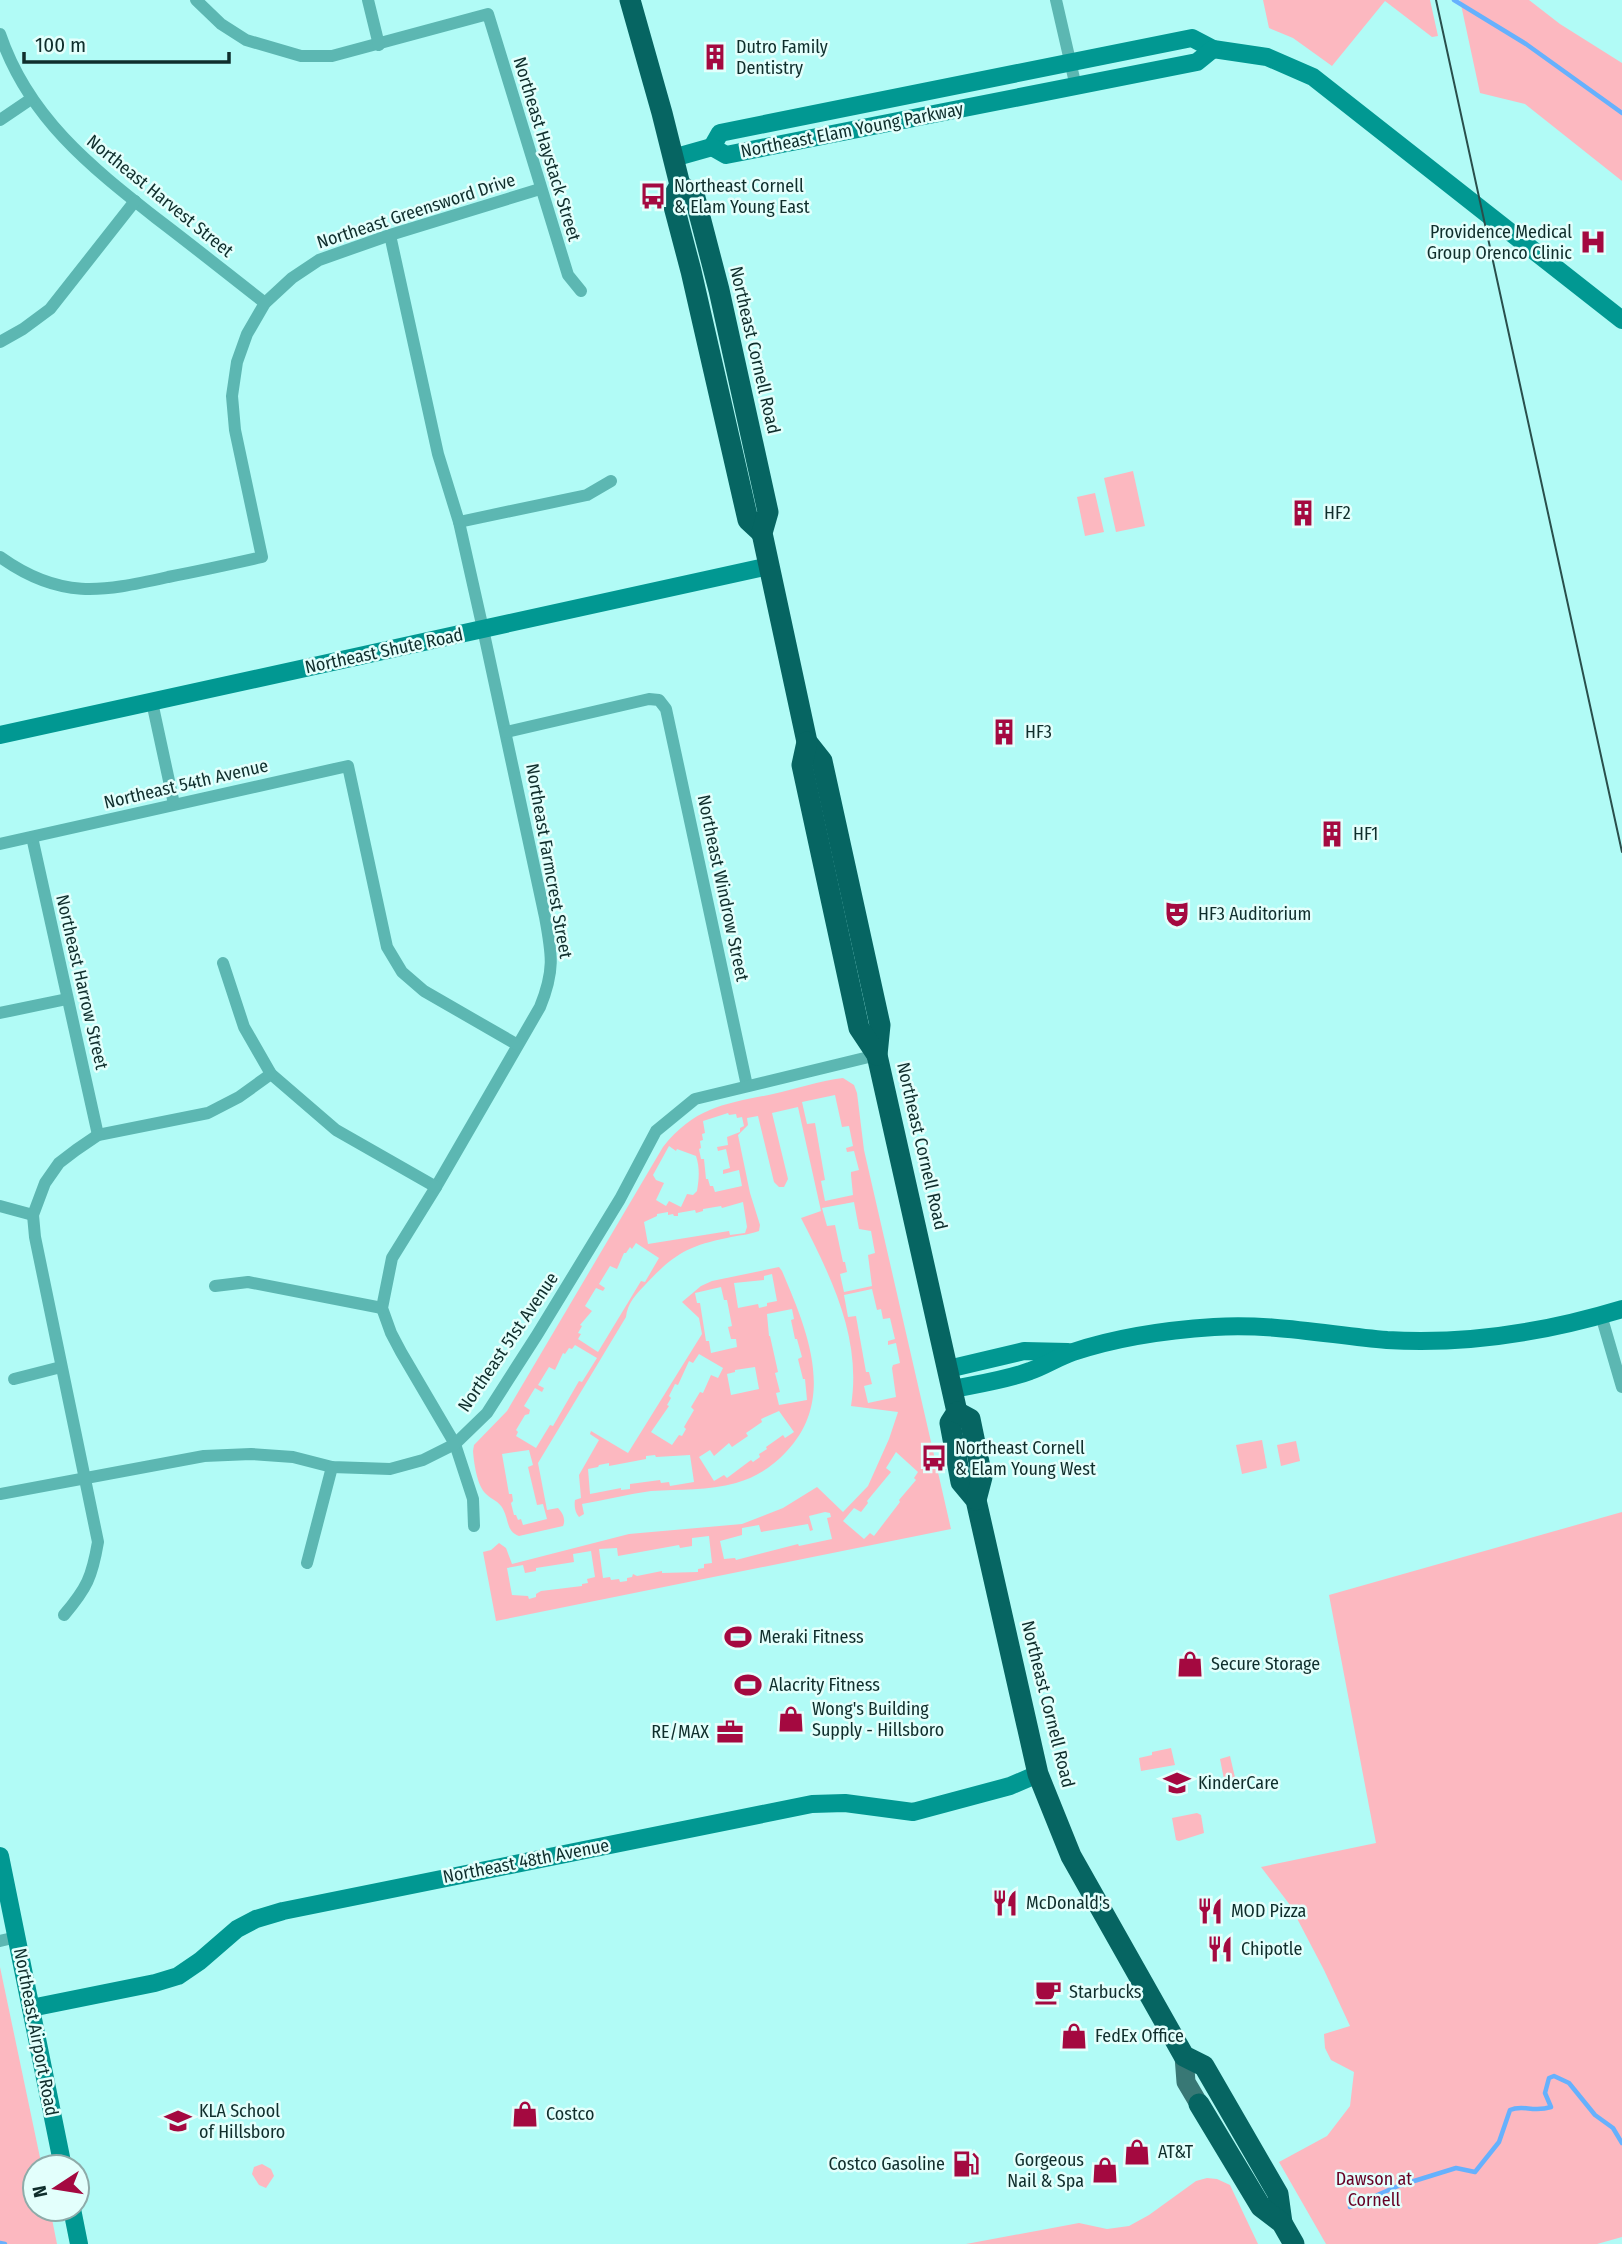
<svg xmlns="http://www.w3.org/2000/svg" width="1622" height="2244" font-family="'Fira Sans Condensed',sans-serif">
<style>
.green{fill:#fcb8c0;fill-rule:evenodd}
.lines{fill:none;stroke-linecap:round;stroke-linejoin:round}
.stream{stroke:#66b1fd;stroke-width:4.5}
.street{stroke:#5cb7b2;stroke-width:12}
.secondary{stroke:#019892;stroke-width:18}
.primary{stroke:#387875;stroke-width:19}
.highway{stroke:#066562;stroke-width:21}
.tram{stroke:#294f4c;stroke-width:2}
.labels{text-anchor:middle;stroke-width:5;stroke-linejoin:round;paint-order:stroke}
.poi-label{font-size:18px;fill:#0f2e2c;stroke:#e3fffc;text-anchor:start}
.street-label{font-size:18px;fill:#0f2e2c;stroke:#e3fffc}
.park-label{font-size:18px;fill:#660024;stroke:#e3fffc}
</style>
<rect width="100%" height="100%" fill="#b1fbf6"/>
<g class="green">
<path d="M 1263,0 L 1430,0 L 1438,36 L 1432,37 L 1385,1 L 1332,66 L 1293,38 L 1269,28 Z"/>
<path d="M 1460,0 L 1529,0 L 1560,24 L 1622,63 L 1622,181 L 1525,104 L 1480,93 Z"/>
<path d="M 1133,471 L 1145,526 L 1116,532 L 1104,478 Z"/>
<path d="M 1095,493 L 1104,532 L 1085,536 L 1077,497 Z"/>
<path d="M 843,1078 L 854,1085 L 857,1093 L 864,1150 L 951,1529 L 496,1621 L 483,1552 L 491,1550 L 499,1543 L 506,1548 L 512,1564 L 629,1534 L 742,1524 L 783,1508 L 817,1487 L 843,1512 L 868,1486 L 889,1439 L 898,1412 L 851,1406 C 862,1338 831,1277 801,1218 L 821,1211 L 798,1107 L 772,1113 L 788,1179 L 784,1187 L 779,1187 L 774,1182 L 758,1116 L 747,1118 L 748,1125 L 738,1135 L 750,1193 L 760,1225 L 759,1231 C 749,1235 738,1235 727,1238 C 687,1246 673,1255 645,1285 C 636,1294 627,1304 626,1317 L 538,1463 L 547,1510 L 558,1508 C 563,1513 566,1520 563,1526 L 519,1536 C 506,1531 509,1520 503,1509 C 499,1501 492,1500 486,1494 C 477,1486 474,1463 473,1451 L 474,1445 L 507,1411 L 663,1147 C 696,1106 726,1104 773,1094 C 796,1089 819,1081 843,1078 ZM 835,1095 L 842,1127 L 849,1126 L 853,1146 L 846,1148 L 847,1152 L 854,1151 L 859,1170 L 851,1172 L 851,1175 L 853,1195 L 825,1201 L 821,1181 L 825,1180 L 815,1123 L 807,1124 L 802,1102 ZM 728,1113 L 729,1115 L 736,1114 L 737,1118 L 742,1117 L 744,1126 L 740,1128 L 740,1132 L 727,1137 L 728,1145 L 717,1147 L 718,1151 L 726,1149 L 730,1168 L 723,1170 L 723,1174 L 739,1170 L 742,1186 L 715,1192 L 713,1186 L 710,1186 L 708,1179 L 706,1179 L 704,1159 L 701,1159 L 699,1149 L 701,1148 L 700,1141 L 703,1140 L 702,1134 L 705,1133 L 703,1121 ZM 669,1146 L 676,1151 L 677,1149 L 696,1156 C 700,1168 699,1179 697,1191 L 693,1195 L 687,1194 L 681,1207 L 669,1201 L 666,1206 L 656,1200 L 664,1183 L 656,1180 L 653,1175 ZM 743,1202 L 747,1227 L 745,1233 L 730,1235 L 729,1231 L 648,1244 L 644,1222 L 657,1216 L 657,1214 L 668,1212 L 668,1215 L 673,1214 L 674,1216 L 678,1216 L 678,1213 L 695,1210 L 696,1213 L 703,1211 L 703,1209 L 721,1206 L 722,1208 ZM 854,1202 L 859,1229 L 871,1231 L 875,1253 L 868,1255 L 872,1286 L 844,1292 L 840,1274 L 847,1272 L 845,1262 L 843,1262 L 835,1225 L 827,1226 L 822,1208 ZM 636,1243 L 659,1258 L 645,1282 L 641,1281 L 598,1352 L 578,1339 L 581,1334 L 578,1333 L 582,1326 L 580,1325 L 592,1311 L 585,1306 L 596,1288 L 603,1291 L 605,1288 L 599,1284 L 610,1266 L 617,1269 L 624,1253 L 626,1253 L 630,1247 L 632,1249 ZM 872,1289 L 877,1310 L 881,1309 L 883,1319 L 890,1318 L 895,1339 L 888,1341 L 888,1345 L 896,1343 L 900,1363 L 893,1365 L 892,1368 L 896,1397 L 868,1403 L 864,1386 L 872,1384 L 869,1372 L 866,1372 L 856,1316 L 848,1317 L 844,1295 ZM 575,1345 L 597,1358 L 582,1382 L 579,1381 L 553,1426 L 550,1425 L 536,1448 L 516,1436 L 518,1432 L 516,1430 L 525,1415 L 529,1414 L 530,1410 L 524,1406 L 535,1388 L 542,1392 L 544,1388 L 538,1385 L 549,1367 L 555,1370 L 563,1353 L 565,1354 L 569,1348 L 572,1349 ZM 529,1450 L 533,1465 L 528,1467 L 537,1505 L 543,1504 L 547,1519 L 523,1525 L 521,1519 L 518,1520 L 516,1515 L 514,1515 L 511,1503 L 513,1501 L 512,1494 L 509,1494 L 502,1454 ZM 896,1452 L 918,1472 L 914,1478 L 916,1480 L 899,1500 L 900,1502 L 874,1536 L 870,1533 L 864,1539 L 843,1521 L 854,1508 L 861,1512 L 868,1503 L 867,1501 L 891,1472 L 886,1468 ZM 825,1512 L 830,1513 L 831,1517 L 827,1518 L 832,1539 L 799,1546 L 798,1544 L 736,1560 L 735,1558 L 724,1559 L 720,1541 L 742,1535 L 742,1528 L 759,1525 L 761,1532 L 808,1524 L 810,1531 L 813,1530 L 809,1516 ZM 709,1536 L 712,1563 L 704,1564 L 704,1568 L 698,1569 L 698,1572 L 662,1573 L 662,1571 L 637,1576 L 633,1574 L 632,1577 L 627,1578 L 627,1581 L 620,1582 L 619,1579 L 611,1580 L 610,1577 L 603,1578 L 599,1549 L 617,1548 L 618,1556 L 679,1545 L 680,1548 L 692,1546 L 692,1538 ZM 591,1551 L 595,1577 L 587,1579 L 588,1583 L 582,1584 L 582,1586 L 541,1591 L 536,1594 L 536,1597 L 529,1599 L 528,1596 L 512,1595 L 507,1568 L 523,1565 L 525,1573 L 536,1571 L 536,1568 L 574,1562 L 573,1554 Z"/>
<path d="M 779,1267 L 782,1271 C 807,1330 837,1399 786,1452 C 772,1467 756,1477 736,1483 C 708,1491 680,1489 651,1491 C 628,1494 605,1500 582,1504 L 584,1514 L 579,1517 C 575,1513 574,1506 575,1500 L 581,1498 L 579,1475 L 599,1440 L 590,1434 L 591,1431 L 628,1453 L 702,1334 L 699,1318 L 682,1302 L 701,1286 L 712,1281 ZM 772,1274 L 777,1301 L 767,1303 L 767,1306 L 759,1308 L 758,1304 L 738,1308 L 734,1283 L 764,1280 L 764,1276 ZM 721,1287 L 724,1300 L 727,1300 L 732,1326 L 728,1327 L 731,1339 L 736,1339 L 737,1347 L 711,1353 L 709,1341 L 706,1341 L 700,1303 L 697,1303 L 695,1293 ZM 792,1309 L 794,1319 L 791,1320 L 795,1339 L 797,1339 L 802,1357 L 798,1359 L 803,1379 L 805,1379 L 807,1400 L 779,1405 L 776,1393 L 780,1392 L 775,1373 L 778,1372 L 770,1336 L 769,1336 L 767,1314 ZM 699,1354 L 723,1368 L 718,1378 L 711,1375 L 703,1393 L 700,1392 L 691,1407 L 694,1410 L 684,1427 L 686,1429 L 682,1436 L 679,1435 L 672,1445 L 651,1432 L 669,1406 L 667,1405 L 671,1398 L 669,1396 L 675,1384 L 678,1385 L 689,1361 L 693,1363 ZM 755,1367 L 759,1389 L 731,1395 L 727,1374 L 735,1372 L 735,1370 ZM 779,1411 L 794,1432 L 785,1438 L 783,1435 L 766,1447 L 767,1449 L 759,1454 L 760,1457 L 753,1462 L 751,1460 L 727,1478 L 724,1475 L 714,1481 L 699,1457 L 710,1450 L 714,1456 L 729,1443 L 732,1447 L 748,1436 L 746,1433 L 762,1422 L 761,1419 ZM 655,1455 L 656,1457 L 690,1455 L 694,1482 L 670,1486 L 669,1482 L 661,1483 L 660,1480 L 630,1484 L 630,1489 L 621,1490 L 621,1488 L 590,1494 L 588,1469 L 598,1467 L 599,1465 L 609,1463 L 609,1466 L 646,1459 L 646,1456 Z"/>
<path d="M 1262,1440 L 1267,1468 L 1242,1474 L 1236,1445 Z"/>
<path d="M 1296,1441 L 1300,1461 L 1281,1466 L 1277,1445 Z"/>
<path d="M 1622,1512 L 1622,2237 L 1597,2244 L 1326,2244 L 1279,2162 L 1327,2136 L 1350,2106 L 1354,2072 L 1331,2060 L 1325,2048 L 1324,2034 L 1350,2026 L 1324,1970 L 1290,1905 L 1261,1867 L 1376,1843 L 1329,1595 Z"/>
<path d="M 1171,1748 L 1175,1765 L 1141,1771 L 1139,1758 L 1152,1755 L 1152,1752 Z"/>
<path d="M 1230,1756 L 1237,1786 L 1226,1789 L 1220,1759 Z"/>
<path d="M 1197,1813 L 1201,1815 L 1204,1833 L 1179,1841 L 1176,1840 L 1172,1818 Z"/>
<path d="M 0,1967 L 42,2167 L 35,2167 L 35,2209 L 50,2209 L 57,2244 L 0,2244 Z"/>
<path d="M 262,2164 L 271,2169 L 274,2176 L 266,2188 L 259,2185 L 252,2174 L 254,2167 Z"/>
<path d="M 1207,2178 L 1217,2179 L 1230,2185 L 1258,2244 L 966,2244 L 1079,2223 L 1107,2229 L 1129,2226 L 1149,2215 L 1196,2181 Z"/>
</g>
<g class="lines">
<g class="stream">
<path d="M 1454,0 L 1526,44 L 1622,113"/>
<path d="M 1350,2207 L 1398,2186 L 1456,2168 L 1475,2172 L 1499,2142 L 1510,2110 C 1523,2104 1533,2113 1551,2107 L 1545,2093 L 1549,2078 L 1554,2076 L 1569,2083 L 1595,2115 L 1613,2128 L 1622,2143"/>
<path d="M 0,2243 L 5,2244"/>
</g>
<g class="street">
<path d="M 196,0 L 221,24 L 246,40 L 301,56 L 332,56 L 488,14 L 568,275 L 581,291"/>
<path d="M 368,0 L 379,45"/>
<path d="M 1056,0 L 1076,87"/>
<path d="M 0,34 C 28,117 90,166 156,218 C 193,246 229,275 265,303"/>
<path d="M 0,120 L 31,99"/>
<path d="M 390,235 L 438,454 L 459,522 L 483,629 L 545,917 C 552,955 555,970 540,1007 L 436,1187 L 392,1258 L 382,1308 L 391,1333 L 401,1352 L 455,1444 L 473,1499 L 474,1526"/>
<path d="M 0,342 L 23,329 L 50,309 L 135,201"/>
<path d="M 459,522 L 587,495 L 611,481"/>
<path d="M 0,557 C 60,600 101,592 168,577 C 199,571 231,564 262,557 L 235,430 L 232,396 L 237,362 L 247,334 L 265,303 L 292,278 L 319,260 L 390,235 L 540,189"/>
<path d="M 152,702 L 174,804"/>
<path d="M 506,732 L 649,699 L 659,700 L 666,709 L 747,1086"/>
<path d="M 32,837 L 98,1135"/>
<path d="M 0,844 L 348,766 L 387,947 L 402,972 L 424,991 L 516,1044"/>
<path d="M 223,963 L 244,1027 L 271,1074 L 336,1130 L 436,1187"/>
<path d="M 0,1013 L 67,999"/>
<path d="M 0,1206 L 33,1215"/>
<path d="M 215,1286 L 248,1282 L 382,1308"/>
<path d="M 1601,1315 L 1622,1387"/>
<path d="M 14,1379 L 61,1367"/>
<path d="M 0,1494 L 204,1456 L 251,1454 L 293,1457 L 332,1467 L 390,1469 L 423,1460 L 455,1444 L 487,1413 L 537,1335 L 620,1199 L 656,1131 L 695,1099 L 877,1055"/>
<path d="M 307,1563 L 332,1467"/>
<path d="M 64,1615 C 87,1588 92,1577 98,1542 L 35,1237 L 33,1215 L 45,1183 L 59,1163 L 76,1150 L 98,1135 L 208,1113 L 239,1097 L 271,1074"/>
<path d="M 0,1941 L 17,1937"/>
</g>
<g class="secondary">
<path d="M 712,147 L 720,133 L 1192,38 L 1213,49 L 1267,57 L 1313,77 L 1622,320"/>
<path d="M 712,147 L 726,155 L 1197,62 L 1213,49"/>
<path d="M 673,158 L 712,147"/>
<path d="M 0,735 L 769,566"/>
<path d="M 948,1369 L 1024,1351 L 1068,1352"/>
<path d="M 953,1389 C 978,1384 1006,1380 1030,1371 C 1045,1366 1058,1357 1073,1352 C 1118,1337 1167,1330 1214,1327 C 1272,1323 1329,1335 1387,1340 C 1468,1345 1546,1332 1622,1309"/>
<path d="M 0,1856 L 63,2167"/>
<path d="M 31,2008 L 155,1983 L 178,1976 L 200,1961 L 237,1929 L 256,1919 L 283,1911 L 812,1804 L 845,1803 L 913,1812 L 1010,1786 L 1038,1774"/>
<path d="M 72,2209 L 79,2244"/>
</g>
<path class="primary" d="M 1184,2056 L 1186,2082 L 1199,2104"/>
<g class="highway">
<path d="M 630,0 L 662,113 L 680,185 L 672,199 L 691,271 L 748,520 L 762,533"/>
<path d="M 680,185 L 694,194 L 719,290 L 768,512 L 762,533 L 807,742 L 822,761 L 880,1025 L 877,1055 L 957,1412 L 950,1423 L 961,1482 L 976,1500 L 1038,1774 L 1071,1856 L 1184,2056 L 1204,2066 L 1278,2194 L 1282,2223"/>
<path d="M 807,742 L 802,765 L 859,1028 L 877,1055"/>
<path d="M 957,1412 L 970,1419 L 982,1477 L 976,1500"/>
<path d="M 1199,2104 L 1261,2207 L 1282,2223 L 1294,2244"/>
</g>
<path class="tram" d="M 1436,0 L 1622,852"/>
</g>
<defs>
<g id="building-bare" transform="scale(2.1)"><path d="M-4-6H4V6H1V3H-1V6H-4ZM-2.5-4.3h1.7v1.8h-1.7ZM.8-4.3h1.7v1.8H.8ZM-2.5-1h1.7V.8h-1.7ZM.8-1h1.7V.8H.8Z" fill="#a40940" stroke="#e3fffc" stroke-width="2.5" paint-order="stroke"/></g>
<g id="bus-bare" transform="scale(2.1)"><path d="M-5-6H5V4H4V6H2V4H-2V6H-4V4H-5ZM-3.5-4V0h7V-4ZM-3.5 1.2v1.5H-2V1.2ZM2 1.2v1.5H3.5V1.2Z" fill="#a40940" stroke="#e3fffc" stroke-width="2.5" paint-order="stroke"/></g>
<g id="hospital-bare" transform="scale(2.1)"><path d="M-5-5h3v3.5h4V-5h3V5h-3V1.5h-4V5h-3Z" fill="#a40940" stroke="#e3fffc" stroke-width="2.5" paint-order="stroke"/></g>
<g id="theatre-bare" transform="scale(2.1)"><path d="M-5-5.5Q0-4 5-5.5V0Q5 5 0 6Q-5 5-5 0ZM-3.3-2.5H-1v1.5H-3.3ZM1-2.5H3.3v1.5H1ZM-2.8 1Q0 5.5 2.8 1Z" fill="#a40940" stroke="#e3fffc" stroke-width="2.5" paint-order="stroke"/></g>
<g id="stadium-bare" transform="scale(2.1)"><path d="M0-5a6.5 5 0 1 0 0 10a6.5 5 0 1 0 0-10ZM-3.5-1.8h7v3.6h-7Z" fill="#a40940" stroke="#e3fffc" stroke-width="2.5" paint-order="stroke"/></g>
<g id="shop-bare" transform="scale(2.1)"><path d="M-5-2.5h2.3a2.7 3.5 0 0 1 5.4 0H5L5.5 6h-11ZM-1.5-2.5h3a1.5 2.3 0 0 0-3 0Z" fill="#a40940" stroke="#e3fffc" stroke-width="2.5" paint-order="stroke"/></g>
<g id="office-bare" transform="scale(2.1)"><path d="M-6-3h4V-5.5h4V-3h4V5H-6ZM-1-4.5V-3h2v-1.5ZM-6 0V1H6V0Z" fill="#a40940" stroke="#e3fffc" stroke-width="2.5" paint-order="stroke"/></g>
<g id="school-bare" transform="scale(2.1)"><path d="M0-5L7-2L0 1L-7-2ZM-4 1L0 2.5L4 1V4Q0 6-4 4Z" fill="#a40940" stroke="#e3fffc" stroke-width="2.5" paint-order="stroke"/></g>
<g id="restaurant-bare" transform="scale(2.1)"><path d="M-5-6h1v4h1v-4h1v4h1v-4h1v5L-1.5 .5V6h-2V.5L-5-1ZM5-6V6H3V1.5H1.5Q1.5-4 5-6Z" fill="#a40940" stroke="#e3fffc" stroke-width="2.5" paint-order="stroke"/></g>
<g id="cafe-bare" transform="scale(2.1)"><path d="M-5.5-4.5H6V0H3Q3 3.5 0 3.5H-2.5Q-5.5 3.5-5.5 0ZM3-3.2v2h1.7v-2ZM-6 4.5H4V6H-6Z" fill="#a40940" stroke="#e3fffc" stroke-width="2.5" paint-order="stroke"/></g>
<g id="fuel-bare" transform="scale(2.1)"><path d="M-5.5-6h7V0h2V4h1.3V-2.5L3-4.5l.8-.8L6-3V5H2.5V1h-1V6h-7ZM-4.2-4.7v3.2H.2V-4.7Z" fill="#a40940" stroke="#e3fffc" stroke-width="2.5" paint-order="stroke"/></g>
</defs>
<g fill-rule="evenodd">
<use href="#building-bare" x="715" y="57"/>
<use href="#bus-bare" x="653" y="196"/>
<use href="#hospital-bare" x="1593" y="242"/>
<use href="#building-bare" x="1303" y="513"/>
<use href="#building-bare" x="1004" y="732"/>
<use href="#building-bare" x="1332" y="834"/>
<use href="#theatre-bare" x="1177" y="914"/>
<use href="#bus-bare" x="934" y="1458"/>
<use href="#stadium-bare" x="738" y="1637"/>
<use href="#shop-bare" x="1190" y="1664"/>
<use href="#stadium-bare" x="748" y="1685"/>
<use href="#shop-bare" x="791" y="1719"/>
<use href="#office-bare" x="730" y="1732"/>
<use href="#school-bare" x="1177" y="1783"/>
<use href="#restaurant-bare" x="1005" y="1903"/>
<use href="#restaurant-bare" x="1210" y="1911"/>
<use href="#restaurant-bare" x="1220" y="1949"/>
<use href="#cafe-bare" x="1048" y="1992"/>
<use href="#shop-bare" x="1074" y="2036"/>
<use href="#shop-bare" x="525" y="2114"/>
<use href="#school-bare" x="178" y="2121"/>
<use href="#shop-bare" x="1137" y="2152"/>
<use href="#fuel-bare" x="966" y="2164"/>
<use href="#shop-bare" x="1105" y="2170"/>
</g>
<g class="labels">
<g class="poi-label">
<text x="736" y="53">Dutro Family<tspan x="736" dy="21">Dentistry</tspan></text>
<text x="674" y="192">Northeast Cornell<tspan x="674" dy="21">&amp; Elam Young East</tspan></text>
<text x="1572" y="238" text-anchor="end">Providence Medical<tspan x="1572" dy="21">Group Orenco Clinic</tspan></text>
<text x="1324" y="519">HF2</text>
<text x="1025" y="738">HF3</text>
<text x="1353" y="840">HF1</text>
<text x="1198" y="920">HF3 Auditorium</text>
<text x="955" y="1454">Northeast Cornell<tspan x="955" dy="21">&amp; Elam Young West</tspan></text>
<text x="759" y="1643">Meraki Fitness</text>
<text x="1211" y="1670">Secure Storage</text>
<text x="769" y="1691">Alacrity Fitness</text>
<text x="812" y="1715">Wong's Building<tspan x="812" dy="21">Supply - Hillsboro</tspan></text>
<text x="709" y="1738" text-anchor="end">RE/MAX</text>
<text x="1198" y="1789">KinderCare</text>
<text x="1026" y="1909">McDonald's</text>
<text x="1231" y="1917">MOD Pizza</text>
<text x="1241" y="1955">Chipotle</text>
<text x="1069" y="1998">Starbucks</text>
<text x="1095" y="2042">FedEx Office</text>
<text x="199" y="2117">KLA School<tspan x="199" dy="21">of Hillsboro</tspan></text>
<text x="546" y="2120">Costco</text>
<text x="1158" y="2158">AT&amp;T</text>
<text x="1084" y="2166" text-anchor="end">Gorgeous<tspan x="1084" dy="21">Nail &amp; Spa</tspan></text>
<text x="945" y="2170" text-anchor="end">Costco Gasoline</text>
</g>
<g class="street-label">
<text transform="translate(852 130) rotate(-11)" y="6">Northeast Elam Young Parkway</text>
<text transform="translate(547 149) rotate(73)" y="6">Northeast Haystack Street</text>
<text transform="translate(160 196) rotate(39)" y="6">Northeast Harvest Street</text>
<text transform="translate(416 211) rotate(-18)" y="6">Northeast Greensword Drive</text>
<text transform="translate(755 350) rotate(77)" y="6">Northeast Cornell Road</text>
<text transform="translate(384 651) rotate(-12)" y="6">Northeast Shute Road</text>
<text transform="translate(186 784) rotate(-13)" y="6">Northeast 54th Avenue</text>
<text transform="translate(549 861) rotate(80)" y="6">Northeast Farmcrest Street</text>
<text transform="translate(723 888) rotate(78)" y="6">Northeast Windrow Street</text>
<text transform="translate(82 982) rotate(77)" y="6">Northeast Harrow Street</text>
<text transform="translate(922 1146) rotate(77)" y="6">Northeast Cornell Road</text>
<text transform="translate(508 1342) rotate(-56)" y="6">Northeast 51st Avenue</text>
<text transform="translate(1048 1704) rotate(76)" y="6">Northeast Cornell Road</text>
<text transform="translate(526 1861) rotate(-11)" y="6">Northeast 48th Avenue</text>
<text transform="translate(36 2032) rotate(79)" y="6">Northeast Airport Road</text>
</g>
<g class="park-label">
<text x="1374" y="2185">Dawson at<tspan x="1374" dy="21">Cornell</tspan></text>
</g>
</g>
<g transform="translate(56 2188) rotate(258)"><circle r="33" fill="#e3fffc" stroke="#8eaba9" stroke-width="2"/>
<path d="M0-5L12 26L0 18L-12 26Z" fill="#a40940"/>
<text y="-10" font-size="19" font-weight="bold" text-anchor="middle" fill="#0f2e2c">N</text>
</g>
<path d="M24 52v10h205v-10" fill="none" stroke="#0f2e2c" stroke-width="3.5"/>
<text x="35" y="52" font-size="21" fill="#0f2e2c" stroke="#e3fffc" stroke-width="5" paint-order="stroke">100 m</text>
</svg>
